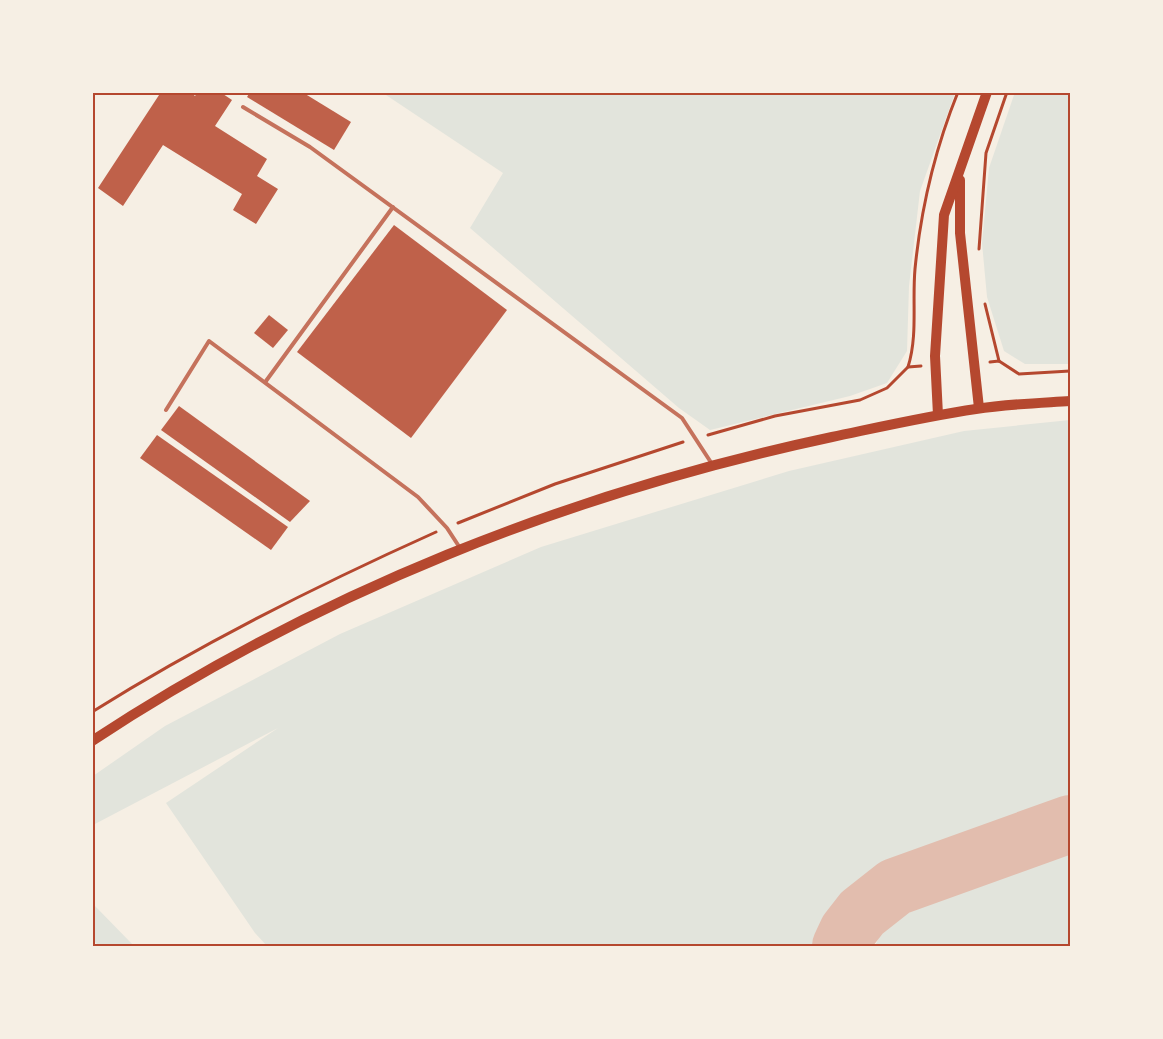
<svg xmlns="http://www.w3.org/2000/svg" width="1163" height="1039" font-family="'Work Sans',sans-serif">
<style>
.green{fill:#e2e4dc}
.lines{fill:none;stroke-linecap:round;stroke-linejoin:round}
.taxiway{stroke:#e2bdae;stroke-width:58}
.building{fill:#bf614a}
.path{stroke:#b5482f;stroke-width:3}
.service{stroke:#c5725c;stroke-width:4}
.secondary{stroke:#b5482f;stroke-width:10}
.neatline{fill:none;stroke:#b5482f;stroke-width:2}
</style>
<rect width="100%" height="100%" fill="#f6efe4"/>
<g class="green">
<path d="M 387,92 L 955,93 L 920,191 L 909,286 L 907,351 L 887,383 L 850,396 L 710,430 L 679,408 L 470,228 L 503,173 L 386,95 Z"/>
<path d="M 1015,92 L 1070,93 L 1070,364 L 1025,364 L 1004,351 L 987,297 L 982,243 L 989,168 Z"/>
<path d="M 1070,420 L 1070,798 L 883,868 L 837,903 L 817,946 L 267,946 L 255,933 L 166,803 L 278,728 L 93,825 L 93,776 L 165,726 L 340,634 L 541,547 L 789,471 L 964,431 Z"/>
<path d="M 1070,851 L 1070,946 L 875,946 L 880,935 L 902,915 Z"/>
<path d="M 93,904 L 134,946 L 99,946 L 93,940 Z"/>
</g>
<g class="lines">
<path class="taxiway" d="M 841,946 L 848,931 L 862,913 L 895,887 L 1070,824"/>
</g>
<g class="building">
<path d="M 161,92 L 190,92 L 195,96 L 198,92 L 220,92 L 232,100 L 215,126 L 267,159 L 257,176 L 278,189 L 256,224 L 233,210 L 242,194 L 163,145 L 123,206 L 98,188 Z"/>
<path d="M 250,92 L 302,92 L 351,122 L 334,150 L 247,97 Z"/>
<path d="M 394,225 L 507,310 L 411,438 L 297,352 Z"/>
<path d="M 269,315 L 288,330 L 273,348 L 254,333 Z"/>
<path d="M 179,406 L 310,501 L 290,522 L 161,430 Z"/>
<path d="M 157,435 L 288,527 L 271,550 L 140,458 Z"/>
</g>
<g class="lines">
<g class="path">
<path d="M 979,249 L 986,153 L 1007,92"/>
<path d="M 985,304 L 999,361"/>
<path d="M 990,362 L 999,361 L 1019,374 L 1070,371"/>
<path d="M 908,367 C 918,335 912,302 915,269 C 921,208 935,149 958,92"/>
<path d="M 708,435 L 775,416 L 860,400 L 887,388 L 908,367 L 921,366"/>
<path d="M 458,523 L 555,484 L 683,442"/>
<path d="M 92,712 C 202,643 318,585 436,532"/>
</g>
<g class="service">
<path d="M 243,107 L 310,147 L 682,418 L 712,464"/>
<path d="M 266,381 L 393,207"/>
<path d="M 166,410 L 209,341 L 418,497 L 447,528 L 460,548"/>
</g>
<g class="secondary">
<path d="M 960,180 L 960,233 L 979,408"/>
<path d="M 938,415 L 935,356 L 944,215 L 987,92"/>
<path d="M 92,741 C 317,593 569,493 832,437 C 880,427 928,416 976,409 C 1007,404 1039,403 1070,401"/>
</g>
</g>
<rect width="1163" height="1039" fill="none" stroke="#f6efe4" stroke-width="188"/>
<rect x="94" y="94" width="975" height="851" class="neatline"/>
</svg>
